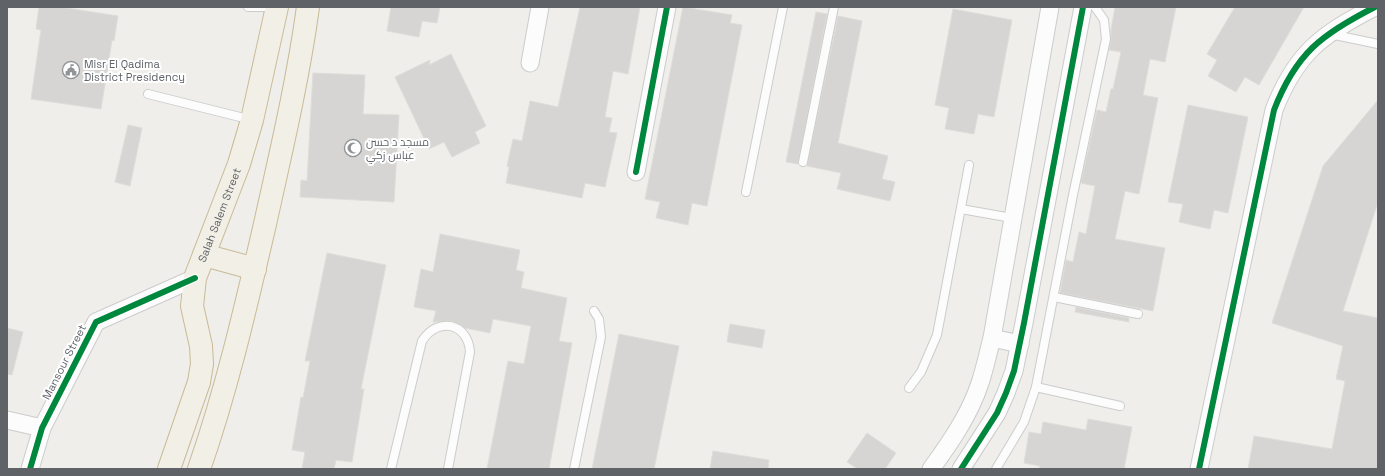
<svg xmlns="http://www.w3.org/2000/svg" width="1385" height="476" font-family="'Space Grotesk',Cairo,sans-serif">
<style>
.building{fill:#d6d5d3;stroke:#deddd9}
.lines{fill:none;stroke-linecap:round;stroke-linejoin:round}
.service-casing{stroke:#cbcccc;stroke-width:10}
.minor-casing{stroke:#cbcccc;stroke-width:19}
.trunk-casing{stroke:#c8ba96;stroke-width:24}
.service{stroke:#fdfcfc;stroke-width:8}
.minor{stroke:#fdfcfc;stroke-width:17}
.trunk{stroke:#f2f0e6;stroke-width:22}
.cycleway-casing{stroke:#fff;stroke-width:8}
.cycleway{stroke:#00873e;stroke-width:6}
.labels{text-anchor:middle;stroke-width:4;stroke-linejoin:round;paint-order:stroke}
.poi-label{font-size:11px;fill:#5f6368;stroke:#fff;text-anchor:start}
.street-label{font-size:11px;fill:#5f6368;stroke:#fff}
</style>
<rect width="100%" height="100%" fill="#efeeea"/>
<g class="building">
<path d="M 39,7 L 60,7 L 118,16 L 114,41 L 112,40 L 101,109 L 31,99 L 41,30 L 36,29 Z"/>
<path d="M 391,7 L 440,7 L 437,23 L 422,21 L 419,37 L 387,31 Z"/>
<path d="M 580,7 L 640,7 L 628,74 L 613,71 L 605,117 L 612,118 L 609,132 L 617,133 L 605,187 L 585,183 L 582,198 L 506,183 L 509,167 L 507,166 L 513,139 L 522,141 L 530,101 L 558,107 Z"/>
<path d="M 683,7 L 732,15 L 730,23 L 742,25 L 707,206 L 692,203 L 688,225 L 656,218 L 660,202 L 645,199 Z"/>
<path d="M 1115,7 L 1176,7 L 1165,62 L 1150,59 L 1143,95 L 1158,98 L 1139,194 L 1125,191 L 1115,239 L 1165,248 L 1153,311 L 1060,293 L 1066,260 L 1073,262 L 1079,232 L 1086,234 L 1095,186 L 1081,183 L 1097,110 L 1106,112 L 1111,89 L 1113,89 L 1121,52 L 1109,50 L 1111,40 L 1111,30 Z"/>
<path d="M 1235,7 L 1304,7 L 1259,85 L 1245,77 L 1236,92 L 1208,76 L 1217,60 L 1207,54 Z"/>
<path d="M 953,9 L 1012,20 L 994,117 L 978,114 L 974,134 L 945,129 L 949,108 L 935,105 Z"/>
<path d="M 816,12 L 827,14 L 798,164 L 786,162 Z"/>
<path d="M 838,16 L 862,21 L 838,143 L 888,156 L 882,179 L 895,182 L 890,201 L 837,189 L 841,173 L 807,166 Z"/>
<path d="M 451,54 L 486,126 L 475,132 L 480,143 L 452,157 L 444,142 L 429,149 L 395,77 L 430,60 L 429,65 Z"/>
<path d="M 313,73 L 365,75 L 363,114 L 399,115 L 394,202 L 300,197 L 301,180 L 307,181 Z"/>
<path d="M 1378,100 L 1378,202 L 1343,311 L 1378,318 L 1378,469 L 1248,469 L 1254,436 L 1332,449 L 1345,381 L 1336,379 L 1343,346 L 1272,323 L 1323,166 Z"/>
<path d="M 1188,105 L 1248,117 L 1228,213 L 1214,210 L 1210,229 L 1179,222 L 1183,204 L 1168,202 Z"/>
<path d="M 128,125 L 142,128 L 130,186 L 115,182 Z"/>
<path d="M 440,234 L 520,250 L 516,270 L 524,272 L 521,288 L 567,298 L 559,341 L 572,343 L 549,469 L 487,469 L 508,361 L 524,364 L 531,326 L 493,319 L 490,333 L 465,328 L 452,321 L 433,322 L 436,311 L 414,307 L 421,269 L 433,272 Z"/>
<path d="M 327,253 L 386,265 L 361,389 L 364,389 L 352,462 L 336,460 L 334,469 L 302,469 L 305,452 L 292,450 L 301,397 L 303,398 L 310,361 L 305,361 Z"/>
<path d="M 1076,307 L 1129,318 L 1129,322 L 1075,312 Z"/>
<path d="M 730,324 L 765,330 L 762,348 L 727,342 Z"/>
<path d="M 7,328 L 23,332 L 12,375 L 7,374 Z"/>
<path d="M 619,334 L 679,346 L 654,469 L 592,469 Z"/>
<path d="M 1088,419 L 1132,427 L 1124,469 L 1039,469 L 1040,466 L 1024,463 L 1029,432 L 1041,434 L 1043,422 L 1086,430 Z"/>
<path d="M 867,433 L 896,453 L 885,469 L 858,469 L 847,462 Z"/>
<path d="M 713,451 L 769,460 L 768,469 L 710,469 Z"/>
</g>
<g class="lines">
<g class="service-casing">
<g id="service">
<path d="M 248,7 L 277,7"/>
<path d="M 1330,34 L 1378,44"/>
<path d="M 148,94 L 252,120"/>
<path d="M 803,162 L 834,7"/>
<path d="M 746,192 L 783,7"/>
<path d="M 961,209 L 1012,218"/>
<path d="M 1054,297 L 1138,314"/>
<path d="M 1036,387 L 1120,406"/>
<path d="M 909,388 L 921,372 L 937,335 L 969,165"/>
<path d="M 391,469 L 422,341 C 438,316 468,323 470,352 L 448,469"/>
<path d="M 574,469 L 601,337 L 599,319 L 594,311"/>
<path d="M 996,469 L 1024,422 L 1036,387 L 1073,195 L 1106,39 L 1104,20 L 1095,7"/>
</g>
</g>
<g class="minor-casing">
<g id="minor">
<path d="M 530,63 L 540,7"/>
<path d="M 636,172 L 667,7"/>
<path d="M 992,338 L 1020,344"/>
<path d="M 7,420 L 42,428"/>
<path d="M 30,469 L 42,428 L 96,322 L 195,278"/>
<path d="M 931,469 C 950,443 970,414 980,383 C 985,368 988,353 992,338 L 1050,7"/>
<path d="M 961,469 L 997,413 L 1006,393 L 1014,371 L 1024,323 L 1083,7"/>
<path d="M 1199,469 L 1274,110 C 1296,53 1322,34 1375,7"/>
</g>
</g>
<g class="trunk-casing">
<g id="trunk">
<path d="M 204,255 L 255,269"/>
<path id="s1" d="M 169,469 L 199,382 L 202,364 L 201,346 L 192,306 L 195,278 L 239,164 L 252,120 L 277,7"/>
<path d="M 199,469 C 227,389 246,306 265,224 C 281,152 298,80 308,7"/>
</g>
</g>
<use href="#service" class="service"/>
<use href="#minor" class="minor"/>
<use href="#trunk" class="trunk"/>
<g class="cycleway-casing">
<g id="cycleway">
<path d="M 636,172 L 667,7"/>
<path d="M 30,469 L 42,428 L 96,322 L 195,278"/>
<path d="M 961,469 L 997,413 L 1006,393 L 1014,371 L 1024,323 L 1083,7"/>
<path d="M 1199,469 L 1274,110 C 1296,53 1322,34 1375,7"/>
</g>
</g>
<use href="#cycleway" class="cycleway"/>
</g>
<defs>
<g id="civic-ring" transform="scale(0.9)"><circle r="9.5" fill="#fff" stroke="#919496" stroke-width="1.5"/><path d="M-.6-6.5H3V-4.5H.6V-3L4-1V1h2V6H-6V1h2V-1L-.6-3ZM-1.2 2.5V6h2.4V2.5Z" fill="#919496"/></g>
<g id="mosque-ring" transform="scale(0.9)"><circle r="9.5" fill="#fff" stroke="#919496" stroke-width="1.5"/><path d="M3.5-4.9A6 6 0 1 0 3.5 4.9A5 5 0 1 1 3.5-4.9Z" fill="#919496"/></g>
</defs>
<g fill-rule="evenodd">
<use href="#civic-ring" x="71" y="70"/>
<use href="#mosque-ring" x="353" y="148"/>
</g>
<g class="labels">
<g class="poi-label">
<text x="84" y="68">Misr El Qadima<tspan x="84" dy="13">District Presidency</tspan></text>
<text x="366" y="146">مسجد د حسن<tspan x="366" dy="13">عباس زكي</tspan></text>
</g>
<g class="street-label">
<text dy="4" stroke="none"><textPath href="#s1" startOffset="265">Salah Salem Street</textPath></text>
<text transform="translate(64 362) rotate(-63)" y="4">Mansour Street</text>
</g>
</g>
<rect width="1385" height="476" fill="none" stroke="#5f6368" stroke-width="16"/>
</svg>
